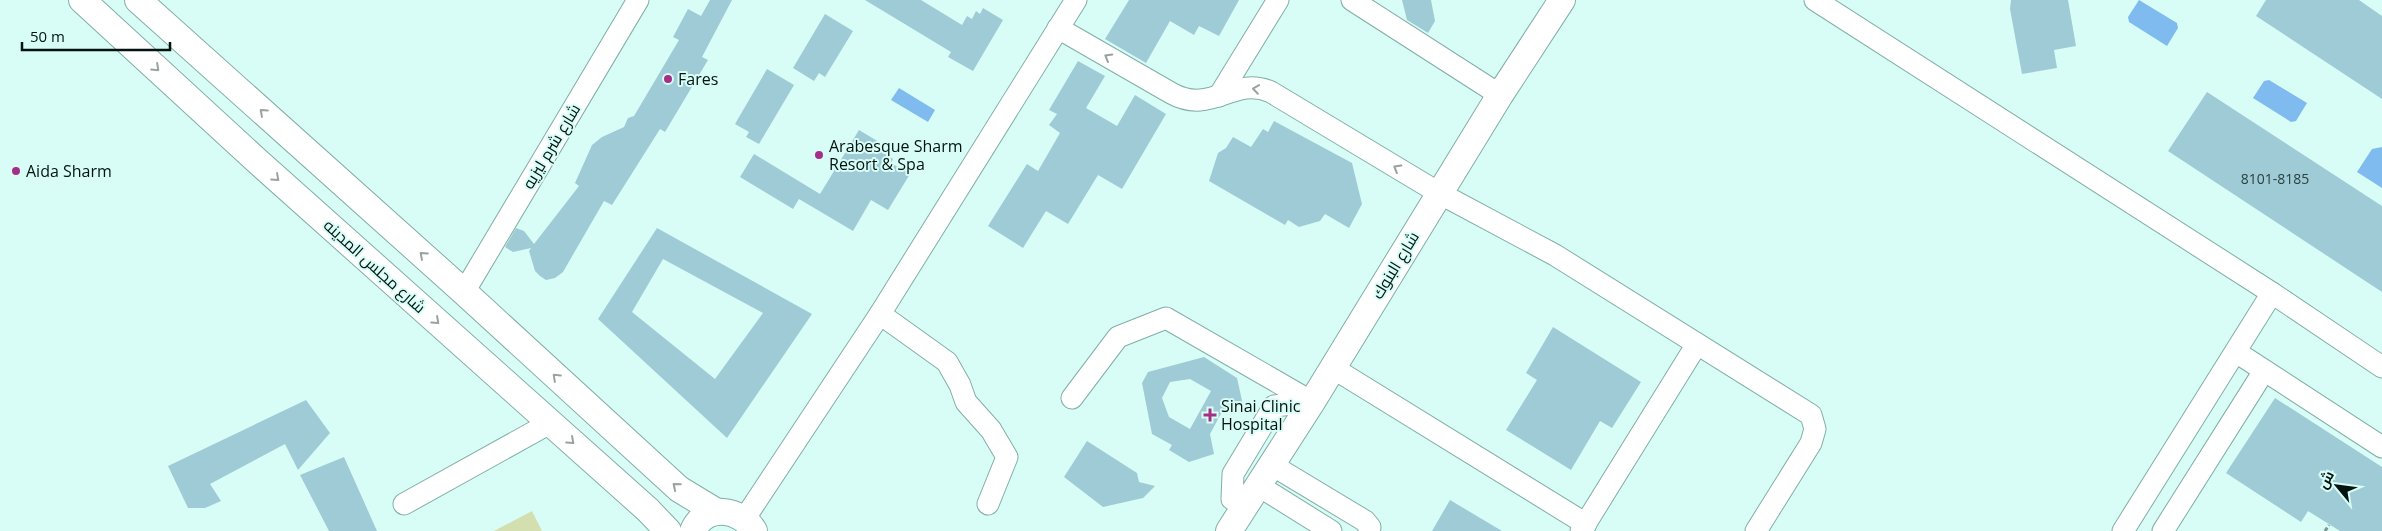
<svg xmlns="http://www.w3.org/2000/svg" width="2382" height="531" font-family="'Open Sans',Cairo,sans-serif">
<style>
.green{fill:#d3dfaf}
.water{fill:#7fbbef}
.building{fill:#9fcbd6;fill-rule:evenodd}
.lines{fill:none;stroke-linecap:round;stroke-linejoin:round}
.minor-casing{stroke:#81aea6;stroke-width:23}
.major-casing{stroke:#81aea6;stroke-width:28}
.path{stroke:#7b9792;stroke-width:3;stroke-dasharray:4 2.5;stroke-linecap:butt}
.minor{stroke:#fff;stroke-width:21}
.major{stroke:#fff;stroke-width:26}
.oneway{stroke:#9aa19f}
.poi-dot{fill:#a52e86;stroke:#d8fdf6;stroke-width:2}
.labels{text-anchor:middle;stroke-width:4;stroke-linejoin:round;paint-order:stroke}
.number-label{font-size:14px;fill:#2a4142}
.poi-label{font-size:16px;fill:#031310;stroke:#d8fdf6;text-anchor:start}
.street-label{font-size:16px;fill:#031310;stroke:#d8fdf6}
</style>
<rect width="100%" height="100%" fill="#d8fdf6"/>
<path class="green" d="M 532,511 L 542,531 L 494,531 Z"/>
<g class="water">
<path d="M 2139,0 L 2177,23 L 2178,28 L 2167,46 L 2129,22 L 2128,17 Z"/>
<path d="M 2269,80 L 2307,103 L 2296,121 L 2291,122 L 2253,98 L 2264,81 Z"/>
<path d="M 899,88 L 935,110 L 928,122 L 891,100 Z"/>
<path d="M 2382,147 L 2382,188 L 2357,172 L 2372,149 Z"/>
</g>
<g class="building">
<path d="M 710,0 L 732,0 L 702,57 L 708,60 L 665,132 L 660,129 L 612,205 L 604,201 L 563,272 L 555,278 L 546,280 L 540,276 L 535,271 L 529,251 L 531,248 L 513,252 L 505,247 L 516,228 L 524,231 L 534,244 L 579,186 L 575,183 L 592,145 L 602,137 L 624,127 L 628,118 L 634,116 L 679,40 L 673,37 L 688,9 L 701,16 Z"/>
<path d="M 865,0 L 921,0 L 962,25 L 967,16 L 972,19 L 976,11 L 980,14 L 983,8 L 1003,20 L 973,71 L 948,57 L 951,52 Z"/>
<path d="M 1129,0 L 1239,0 L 1219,36 L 1199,26 L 1194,35 L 1170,21 L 1146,63 L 1105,39 Z"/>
<path d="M 1402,0 L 1431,0 L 1435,21 L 1428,33 L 1407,20 Z"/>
<path d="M 2011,0 L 2068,0 L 2076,46 L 2054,50 L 2057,68 L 2022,74 L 2010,9 Z"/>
<path d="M 2266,0 L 2359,0 L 2382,16 L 2382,99 L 2256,16 Z"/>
<path d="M 825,14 L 853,31 L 825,77 L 819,73 L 814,81 L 793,68 Z"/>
<path d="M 1078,61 L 1105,76 L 1086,108 L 1117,126 L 1135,95 L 1166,114 L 1122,189 L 1098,175 L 1068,224 L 1046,211 L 1023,248 L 988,226 L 1027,164 L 1038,171 L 1060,133 L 1049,125 L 1057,114 L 1049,110 Z"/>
<path d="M 767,69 L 794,85 L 759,144 L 746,137 L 749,132 L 735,124 Z"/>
<path d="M 2207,92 L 2382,206 L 2382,292 L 2168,151 Z"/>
<path d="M 1274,121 L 1352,163 L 1362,204 L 1349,228 L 1325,214 L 1320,221 L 1299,227 L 1288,220 L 1285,225 L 1209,181 L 1218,153 L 1226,148 L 1233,137 L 1251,147 L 1263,129 L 1268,132 Z"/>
<path d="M 859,130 L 884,145 L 880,151 L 893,159 L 891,163 L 910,174 L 888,210 L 871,200 L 853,231 L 799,199 L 793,209 L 740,177 L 754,154 L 820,194 Z"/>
<path d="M 657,228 L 812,314 L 727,438 L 598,319 ZM 663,259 L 763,313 L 715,379 L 632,312 Z"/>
<path d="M 1553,327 L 1641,382 L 1612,428 L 1600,421 L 1571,470 L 1506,430 L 1537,380 L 1526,373 Z"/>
<path d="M 1204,357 L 1237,378 L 1243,405 L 1223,410 L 1210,434 L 1214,454 L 1189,462 L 1169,450 L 1172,445 L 1152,434 L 1142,383 L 1148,372 ZM 1190,379 L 1211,391 L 1190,429 L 1169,417 L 1162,398 L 1170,382 Z"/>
<path d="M 2275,398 L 2382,467 L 2382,531 L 2340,531 L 2308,511 L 2301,522 L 2226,473 Z"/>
<path d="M 306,400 L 330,433 L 298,470 L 285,444 L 210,484 L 221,501 L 205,508 L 188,508 L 168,466 Z"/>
<path d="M 1087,441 L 1137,473 L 1139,482 L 1155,486 L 1143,498 L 1103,507 L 1064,477 Z"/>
<path d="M 344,457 L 377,531 L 329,531 L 300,475 Z"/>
<path d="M 1450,500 L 1502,531 L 1432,531 Z"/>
</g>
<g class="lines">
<g class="minor-casing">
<g id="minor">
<path d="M 1352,0 L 1500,95"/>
<path d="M 1815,0 L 2272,293 L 2382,367"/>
<path d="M 1058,28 L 1171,93 C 1212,116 1233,75 1271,92 L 1439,193 L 1555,255 L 1811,415 L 1815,429 L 1811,443 L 1756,531"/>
<path d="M 1219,96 L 1278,0"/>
<path d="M 464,292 L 638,0"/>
<path d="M 880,314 L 947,362 L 960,385 L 966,402 L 991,430 L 1007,457 L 988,504"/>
<path d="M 2236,352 L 2382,447"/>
<path d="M 1333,368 L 1586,524"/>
<path d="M 1072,398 L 1118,337 L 1166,318 L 1312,402"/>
<path d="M 1272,465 L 1365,521 L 1370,527 L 1369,531"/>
<path d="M 1259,486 L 1331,531"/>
<path d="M 404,504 L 550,423"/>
<path d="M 1245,507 L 1232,499 L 1233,474 L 1274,406 L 1312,402"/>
<path d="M 745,518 L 880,314 L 1076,0"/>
<path d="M 1581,531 L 1697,344"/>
<path d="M 2123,531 L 2272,293"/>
<path d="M 2163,531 L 2264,371"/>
</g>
</g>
<g class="major-casing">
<g id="major">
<path d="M 82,0 L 255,159 L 648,510 L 668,531"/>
<path d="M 138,0 L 464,292 L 679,489 L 717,512"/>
<path d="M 693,531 C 705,503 741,508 754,531"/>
<path d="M 1229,531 L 1312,402 L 1500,95 L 1562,0"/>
</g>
</g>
<path class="path" d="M 2325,531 L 2329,525"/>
<use href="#minor" class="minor"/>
<use href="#major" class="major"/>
</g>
<defs><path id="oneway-chevron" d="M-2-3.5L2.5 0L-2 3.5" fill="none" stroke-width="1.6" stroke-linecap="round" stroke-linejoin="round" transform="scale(1.25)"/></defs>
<g class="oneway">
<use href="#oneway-chevron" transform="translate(1108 57) rotate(-150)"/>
<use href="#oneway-chevron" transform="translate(156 68) rotate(43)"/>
<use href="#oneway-chevron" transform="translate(1256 89) rotate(-172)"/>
<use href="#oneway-chevron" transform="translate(263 112) rotate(-138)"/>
<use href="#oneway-chevron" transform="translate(1397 168) rotate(-149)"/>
<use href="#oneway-chevron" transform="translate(276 178) rotate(42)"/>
<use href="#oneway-chevron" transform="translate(423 255) rotate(-138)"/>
<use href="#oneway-chevron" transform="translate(436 321) rotate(42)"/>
<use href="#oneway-chevron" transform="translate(556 377) rotate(-137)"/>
<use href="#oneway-chevron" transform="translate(571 441) rotate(42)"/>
<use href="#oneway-chevron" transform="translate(676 486) rotate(-140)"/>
</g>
<g class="poi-dot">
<circle cx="668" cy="79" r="5"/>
<circle cx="819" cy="155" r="5"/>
<circle cx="16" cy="171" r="5"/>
<path d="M1207.5 407.5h5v5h5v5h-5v5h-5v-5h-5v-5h5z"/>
</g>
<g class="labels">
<g class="number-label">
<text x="2275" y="184">8101-8185</text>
</g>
<g class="poi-label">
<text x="678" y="85">Fares</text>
<text x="829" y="152">Arabesque Sharm<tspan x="829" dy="18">Resort &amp; Spa</tspan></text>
<text x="26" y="177">Aida Sharm</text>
<text x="1221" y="412">Sinai Clinic<tspan x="1221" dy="18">Hospital</tspan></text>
</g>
<g class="street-label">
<text transform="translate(551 146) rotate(-59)" y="6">شارع شرم ليزيه</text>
<text transform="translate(1395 265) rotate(-59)" y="6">شارع البنوك</text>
<text transform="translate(375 266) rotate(42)" y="6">شارع مجلس المدينه</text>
</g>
</g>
<g transform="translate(2337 486) rotate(299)" stroke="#d8fdf6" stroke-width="4" paint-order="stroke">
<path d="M0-4L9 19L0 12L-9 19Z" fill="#031310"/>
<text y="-8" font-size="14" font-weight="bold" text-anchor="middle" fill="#031310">ش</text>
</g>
<path d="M22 42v8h148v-8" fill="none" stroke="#031310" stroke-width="2.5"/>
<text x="30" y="42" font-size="15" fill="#031310" stroke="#d8fdf6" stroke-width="4" paint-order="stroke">50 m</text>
</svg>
